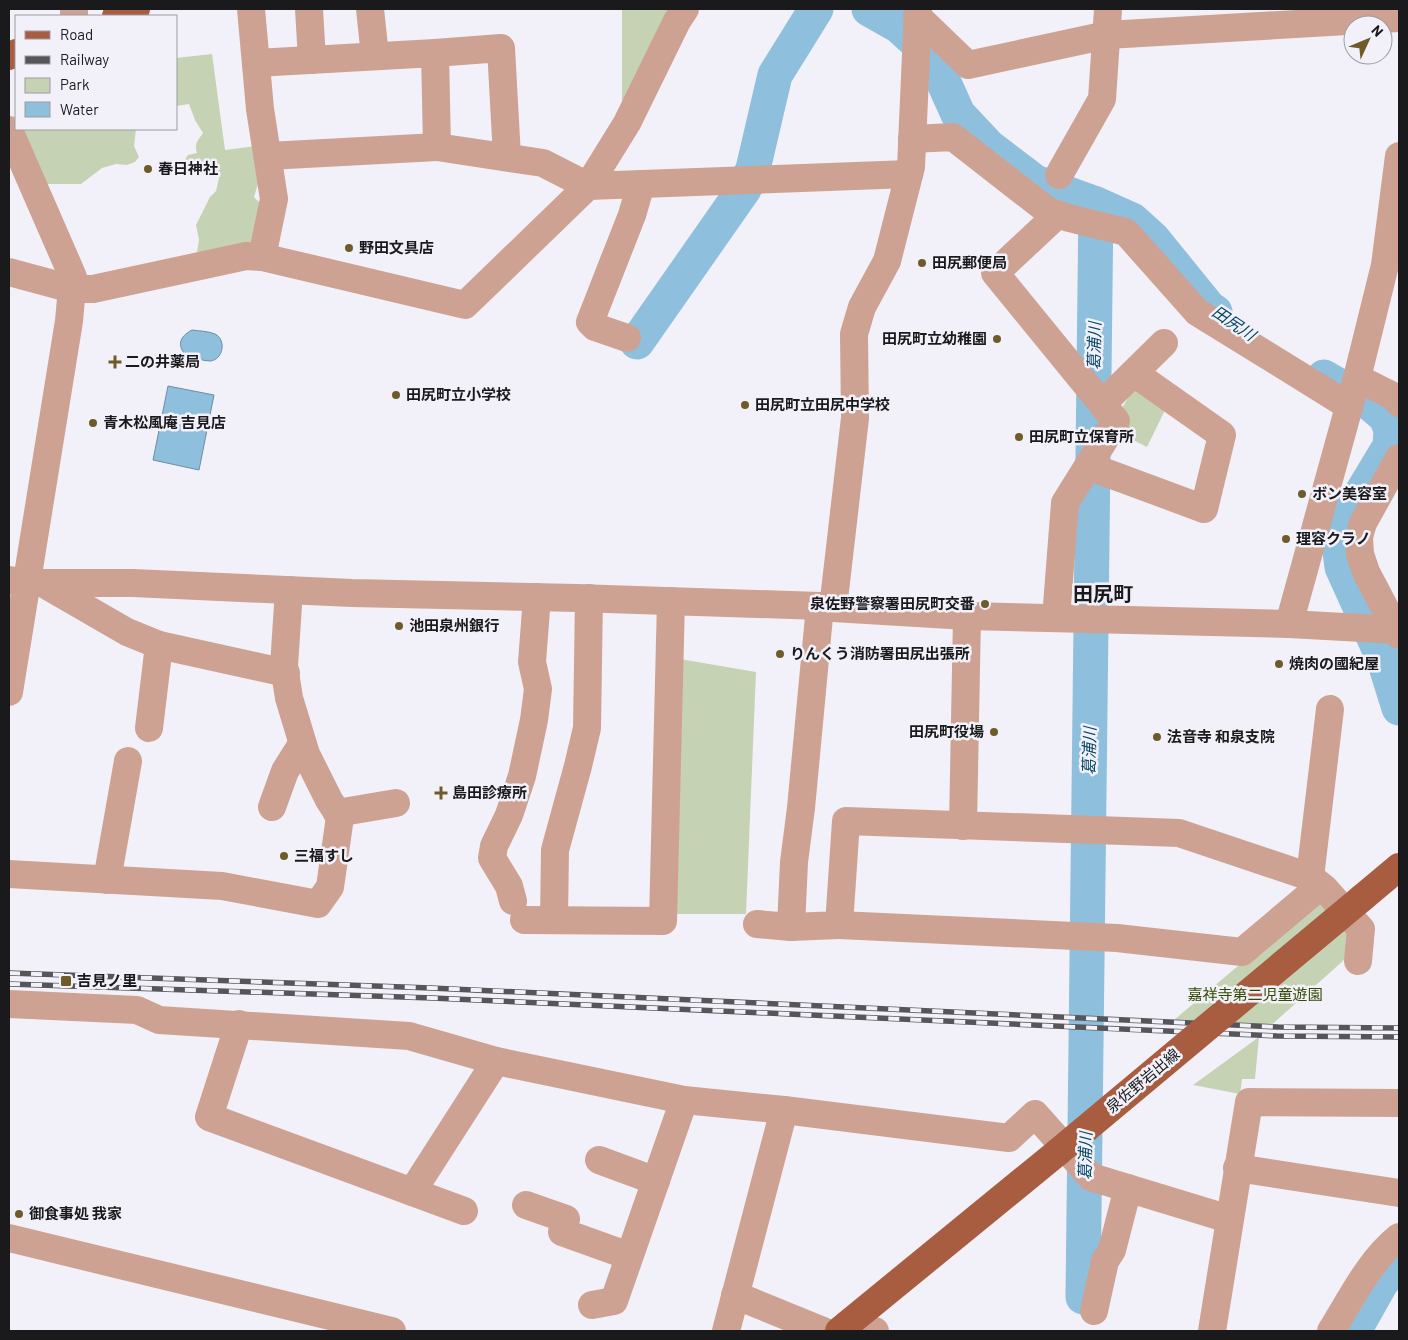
<svg xmlns="http://www.w3.org/2000/svg" width="1408" height="1340" font-family="Barlow,'Noto Sans JP',sans-serif">
<style>
.green{fill:#c5d3b4}
.water{fill:#8ebfdd;stroke:#6b8ea3}
.lines{fill:none;stroke-linecap:round;stroke-linejoin:round}
.river{stroke:#8ebfdd;stroke-width:35}
.minor{stroke:#cea292;stroke-width:28}
.major{stroke:#a95d40;stroke-width:28}
.rail-casing{stroke:#56565a;stroke-width:5.5}
.rail{stroke:#f2f1f9;stroke-width:4;stroke-dasharray:11;stroke-linecap:butt}
.major-bridge{stroke:#a95d40;stroke-width:28}
.poi-dot{fill:#6d5c2a;stroke:#f2f1f9;stroke-width:2}
.labels{text-anchor:middle;stroke-width:5;stroke-linejoin:round;paint-order:stroke}
.poi-label{font-size:15px;font-weight:bold;fill:#1a1a1d;stroke:#f2f1f9;text-anchor:start}
.park-label{font-size:15px;fill:#324a00;stroke:#f2f1f9}
.street-label{font-size:15px;fill:#1a1a1d;stroke:#f2f1f9}
.water-label{font-size:16px;font-style:italic;fill:#054664;stroke:#f2f1f9}
.district-label{font-size:20px;font-weight:bold;fill:#1a1a1d;stroke:#f2f1f9}
</style>
<rect width="100%" height="100%" fill="#f2f1f9"/>
<g class="green">
<path d="M 622,9 L 673,9 L 622,118 Z"/>
<path d="M 212,54 L 225,150 L 256,146 L 260,177 L 254,197 L 263,206 L 257,241 L 202,257 L 197,252 L 199,240 L 196,225 L 210,197 L 216,191 L 219,178 L 209,168 L 199,167 L 192,170 L 185,166 L 184,161 L 188,155 L 197,153 C 194,144 198,140 203,133 L 195,120 L 189,104 L 176,106 L 176,58 Z"/>
<path d="M 21,129 L 136,129 L 134,146 L 139,157 L 135,162 L 127,165 L 116,164 L 102,168 L 81,184 L 46,184 Z"/>
<path d="M 1134,388 L 1167,406 L 1147,447 L 1123,435 L 1119,413 Z"/>
<path d="M 674,658 L 756,672 L 746,914 L 666,914 Z"/>
<path d="M 1315,901 L 1336,902 L 1354,951 L 1267,1029 L 1174,1020 Z"/>
<path d="M 1259,1037 L 1255,1079 L 1242,1079 L 1240,1094 L 1193,1085 Z"/>
</g>
<g class="water">
<path d="M 192,330 C 199,331 208,331 215,334 C 227,340 223,360 210,361 C 202,361 194,357 186,356 C 177,345 179,337 192,330 Z"/>
<path d="M 168,386 L 214,395 L 199,470 L 153,460 Z"/>
</g>
<g class="lines">
<g class="river">
<path d="M 869,9 L 899,26 L 932,56 L 958,114 L 989,147 L 1035,182 L 1096,204 L 1132,220 L 1153,239 L 1209,308 L 1215,312"/>
<path d="M 637,342 L 744,189 L 753,169 L 775,75 L 816,9"/>
<path d="M 1324,377 L 1372,405 L 1386,417 L 1391,430 L 1390,446 L 1343,524 L 1339,544 L 1342,567 L 1384,660 L 1399,708"/>
<path d="M 1083,1297 L 1096,204"/>
<path d="M 1354,1331 L 1381,1283 L 1399,1260"/>
</g>
<g class="minor">
<path d="M 251,9 L 260,109 L 274,199 L 262,257"/>
<path d="M 309,9 L 312,60"/>
<path d="M 370,9 L 375,56"/>
<path d="M 74,16 L 74,9"/>
<path d="M 917,16 L 968,65 L 1107,35 L 1399,18"/>
<path d="M 435,53 L 501,48 L 507,157"/>
<path d="M 256,63 L 435,53 L 437,147 L 543,163 L 588,186 L 909,174"/>
<path d="M 9,130 L 73,277 L 69,321 L 9,692"/>
<path d="M 912,139 L 953,137 L 1048,211 L 1069,218 L 1126,232 L 1197,312 L 1349,406"/>
<path d="M 268,156 L 437,147"/>
<path d="M 1059,175 L 1102,99 L 1108,9"/>
<path d="M 1057,215 L 995,273 L 1102,404"/>
<path d="M 9,272 L 72,289 L 93,289 L 246,256 L 262,257 L 465,305 L 588,186 L 627,123 L 677,21 L 685,9"/>
<path d="M 627,338 L 595,327 L 590,322 L 632,215 L 641,184"/>
<path d="M 1357,378 L 1393,396 L 1399,403"/>
<path d="M 1399,458 L 1363,523 L 1359,537 L 1360,554 L 1366,572 L 1399,635"/>
<path d="M 1088,466 L 1204,509 L 1222,435 L 1134,373"/>
<path d="M 9,580 L 27,583 L 133,583 L 352,593 L 577,598 L 820,606 L 833,608 L 967,616 L 1289,624 L 1399,630"/>
<path d="M 44,584 L 127,632 L 159,645 L 286,673"/>
<path d="M 833,608 L 855,418 L 854,334 L 862,307 L 887,261 L 911,167 L 918,9"/>
<path d="M 1056,618 L 1065,503 L 1116,421 L 1102,404 L 1164,343"/>
<path d="M 1289,624 L 1357,378 L 1385,265 L 1399,156"/>
<path d="M 149,728 L 159,645"/>
<path d="M 272,807 L 285,771 L 302,744"/>
<path d="M 337,813 L 396,803"/>
<path d="M 963,826 L 967,616"/>
<path d="M 9,874 L 222,886 L 318,904 L 330,887 L 340,817 L 329,800 L 306,754 L 289,698 L 284,666 L 289,590"/>
<path d="M 107,880 L 128,761"/>
<path d="M 513,901 L 509,886 L 492,858 L 494,846 L 509,815 L 522,776 L 534,720 L 538,689 L 532,662 L 537,597"/>
<path d="M 524,920 L 663,921 L 671,601"/>
<path d="M 554,920 L 555,850 L 578,766 L 587,728 L 589,598"/>
<path d="M 757,924 L 791,927 L 839,925 L 846,821 L 1179,833 L 1310,877 L 1325,889 L 1361,929 L 1358,961"/>
<path d="M 839,925 L 1117,938 L 1242,952 L 1312,893 L 1310,877 L 1330,709"/>
<path d="M 791,927 L 794,862 L 801,808 L 820,606"/>
<path d="M 9,1004 L 137,1010 L 159,1020 L 409,1036 L 496,1061 L 684,1100 L 784,1110 L 1009,1138 L 1035,1114 L 1091,1177 L 1229,1219"/>
<path d="M 239,1024 L 209,1117 L 464,1211"/>
<path d="M 599,1160 L 656,1181"/>
<path d="M 1237,1168 L 1399,1193"/>
<path d="M 412,1192 L 496,1061"/>
<path d="M 526,1205 L 566,1219 L 562,1232 L 629,1256"/>
<path d="M 9,1238 L 392,1331"/>
<path d="M 735,1295 L 823,1331"/>
<path d="M 592,1305 L 614,1301 L 684,1100"/>
<path d="M 1094,1311 L 1105,1261 L 1112,1250 L 1128,1188"/>
<path d="M 849,1324 L 875,1331"/>
<path d="M 726,1331 L 784,1110"/>
<path d="M 1212,1331 L 1249,1102 L 1399,1103"/>
<path d="M 1331,1331 C 1351,1299 1369,1261 1399,1237"/>
</g>
<g class="major">
<path d="M 116,16 L 136,9"/>
<path d="M 9,56 L 16,53"/>
<path d="M 1362,898 L 1399,867"/>
<path d="M 839,1331 L 1058,1152"/>
</g>
<g class="rail-casing">
<g id="rail">
<path d="M 9,973 L 431,988 L 1278,1027 L 1399,1028"/>
<path d="M 9,984 L 432,998 L 1277,1036 L 1399,1037"/>
</g>
</g>
<use href="#rail" class="rail"/>
<path class="major-bridge" d="M 1058,1152 L 1362,898"/>
</g>
<g class="poi-dot">
<circle cx="148" cy="169" r="5"/>
<circle cx="349" cy="248" r="5"/>
<circle cx="922" cy="263" r="5"/>
<circle cx="997" cy="339" r="5"/>
<path d="M112.5 354.5h5v5h5v5h-5v5h-5v-5h-5v-5h5z"/>
<circle cx="396" cy="395" r="5"/>
<circle cx="745" cy="405" r="5"/>
<circle cx="93" cy="423" r="5"/>
<circle cx="1019" cy="437" r="5"/>
<circle cx="1302" cy="494" r="5"/>
<circle cx="1286" cy="539" r="5"/>
<circle cx="985" cy="604" r="5"/>
<circle cx="399" cy="626" r="5"/>
<circle cx="780" cy="654" r="5"/>
<circle cx="1279" cy="664" r="5"/>
<circle cx="994" cy="732" r="5"/>
<circle cx="1157" cy="737" r="5"/>
<path d="M438.5 785.5h5v5h5v5h-5v5h-5v-5h-5v-5h5z"/>
<circle cx="284" cy="856" r="5"/>
<rect x="60" y="975" width="12" height="12" rx="2.5"/>
<circle cx="19" cy="1214" r="5"/>
</g>
<g class="labels">
<g class="poi-label">
<text x="158" y="174">春日神社</text>
<text x="359" y="253">野田文具店</text>
<text x="932" y="268">田尻郵便局</text>
<text x="987" y="344" text-anchor="end">田尻町立幼稚園</text>
<text x="125" y="367">二の井薬局</text>
<text x="406" y="400">田尻町立小学校</text>
<text x="755" y="410">田尻町立田尻中学校</text>
<text x="103" y="428">青木松風庵 吉見店</text>
<text x="1029" y="442">田尻町立保育所</text>
<text x="1312" y="499">ボン美容室</text>
<text x="1296" y="544">理容クラノ</text>
<text x="975" y="609" text-anchor="end">泉佐野警察署田尻町交番</text>
<text x="409" y="631">池田泉州銀行</text>
<text x="790" y="659">りんくう消防署田尻出張所</text>
<text x="1289" y="669">焼肉の國紀屋</text>
<text x="984" y="737" text-anchor="end">田尻町役場</text>
<text x="1167" y="742">法音寺 和泉支院</text>
<text x="452" y="798">島田診療所</text>
<text x="294" y="861">三福すし</text>
<text x="77" y="986">吉見ノ里</text>
<text x="29" y="1219">御食事処 我家</text>
</g>
<g class="park-label">
<text x="1255" y="1000">嘉祥寺第二児童遊園</text>
</g>
<g class="street-label">
<text transform="translate(1143 1081) rotate(-40)" y="5">泉佐野岩出線</text>
</g>
<g class="water-label">
<text transform="translate(1234 323) rotate(34)" y="6">田尻川</text>
<text transform="translate(1094 346) rotate(-89)" y="6">葛浦川</text>
<text transform="translate(1089 751) rotate(-89)" y="6">葛浦川</text>
<text transform="translate(1085 1156) rotate(-89)" y="6">葛浦川</text>
</g>
<g class="district-label">
<text x="1103" y="601">田尻町</text>
</g>
</g>
<rect width="1408" height="1340" fill="none" stroke="#1a1a1d" stroke-width="20"/>
<rect x="15" y="15" width="162" height="115" fill="#f2f1f9" stroke="#9c9ba1"/>
<rect x="25" y="31" width="25" height="8" fill="#a95d40" stroke="#9c9ba1"/>
<text x="60" y="40" font-size="15" fill="#1a1a1d">Road</text>
<rect x="25" y="56" width="25" height="8" fill="#56565a" stroke="#9c9ba1"/>
<text x="60" y="65" font-size="15" fill="#1a1a1d">Railway</text>
<rect x="25" y="78" width="25" height="15" fill="#c5d3b4" stroke="#9c9ba1"/>
<text x="60" y="90" font-size="15" fill="#1a1a1d">Park</text>
<rect x="25" y="102" width="25" height="15" fill="#8ebfdd" stroke="#9c9ba1"/>
<text x="60" y="115" font-size="15" fill="#1a1a1d">Water</text>
<g transform="translate(1368 40) rotate(46)"><circle r="24" fill="#f2f1f9" stroke="#9c9ba1"/>
<path d="M0-4L9 19L0 12L-9 19Z" fill="#6d5c2a"/>
<text y="-8" font-size="14" font-weight="bold" text-anchor="middle" fill="#1a1a1d">N</text>
</g>
</svg>
